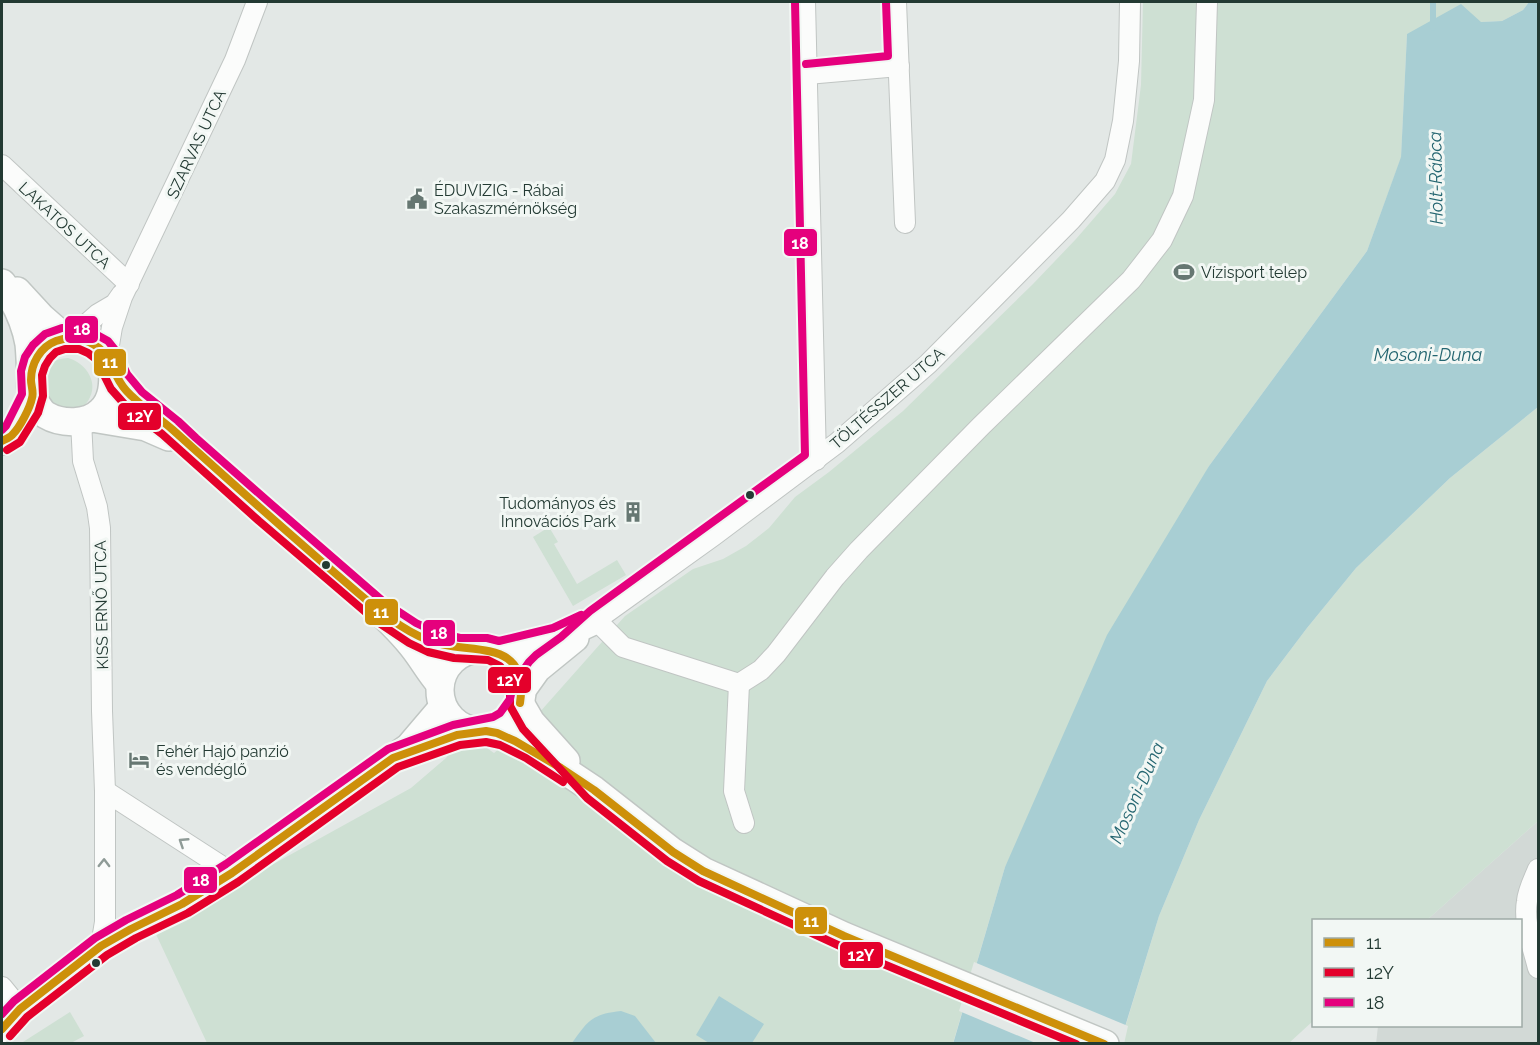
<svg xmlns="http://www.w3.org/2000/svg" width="1540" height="1045" font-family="Raleway,sans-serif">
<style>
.built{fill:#d2d9d6}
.green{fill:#cee0d3}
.water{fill:#a8ced3}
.pier{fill:#e3e8e6}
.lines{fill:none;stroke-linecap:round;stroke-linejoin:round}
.stream{stroke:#a8ced3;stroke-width:6}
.street-casing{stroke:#c0c5c3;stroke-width:22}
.secondary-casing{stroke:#c0c6c3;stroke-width:30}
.street{stroke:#fbfcfb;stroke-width:20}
.secondary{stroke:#fbfcfb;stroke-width:27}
.bus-1-casing{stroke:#f2f7f4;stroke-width:12}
.bus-2-casing{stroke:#f2f7f4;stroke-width:12}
.bus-3-casing{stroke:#f2f7f4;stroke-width:12}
.bus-1{stroke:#cd900a;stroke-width:8}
.bus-2{stroke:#e4002b;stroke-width:8}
.bus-3{stroke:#e5007d;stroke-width:8}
.oneway{stroke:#8f9b97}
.bus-dot{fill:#233a33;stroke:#f2f7f4;stroke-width:2}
.labels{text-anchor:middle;stroke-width:6;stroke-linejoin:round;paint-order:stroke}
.street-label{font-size:16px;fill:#233a33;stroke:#f2f7f4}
.poi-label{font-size:16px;fill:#233a33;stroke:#f2f7f4;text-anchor:start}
.water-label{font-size:18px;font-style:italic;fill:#236570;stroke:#f2f7f4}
.line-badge{stroke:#f2f7f4;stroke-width:2}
.badge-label{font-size:16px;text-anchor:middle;font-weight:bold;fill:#fff}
</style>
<rect width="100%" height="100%" fill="#e3e8e6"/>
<path class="built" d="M 1538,821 L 1538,1043 L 1376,1044 L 1378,1026 L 1520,1026 L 1520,920 L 1427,920 Z"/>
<g class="green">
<path d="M 1143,2 L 1529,2 L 1523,10 L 1502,21 L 1481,22 L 1407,34 L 1401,158 L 1367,251 L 1209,466 L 1005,867 L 953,1043 L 207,1043 L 154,930 L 411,788 L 446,758 L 465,733 L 494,753 L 531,722 L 625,616 L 693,569 L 723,559 L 746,546 L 769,528 L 795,497 L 829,472 L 903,411 L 1033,284 L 1076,239 L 1115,194 L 1131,164 L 1141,85 Z"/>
<path d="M 68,358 C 86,363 100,383 88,401 C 85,405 81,409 77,411 C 70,413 57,410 49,409 L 39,376 C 46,364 54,359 68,358 Z"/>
<path d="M 1538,407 L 1538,821 L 1427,920 L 1314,920 L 1313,1021 L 1289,1043 L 1120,1044 L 1159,916 L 1199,820 L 1267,681 L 1307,628 L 1356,568 L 1450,478 Z"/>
<path d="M 549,527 L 558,542 L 554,544 L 577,584 L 617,560 L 626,575 L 573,606 L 533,537 Z"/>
<path d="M 70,1012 L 84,1036 L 71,1043 L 27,1044 L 23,1042 Z"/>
</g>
<g class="water">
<path d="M 1529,2 L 1538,2 L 1538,407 L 1450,478 L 1356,568 L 1307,628 L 1267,681 L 1199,820 L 1159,916 L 1120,1043 L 953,1044 L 1005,867 L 1107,635 L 1209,466 L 1367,251 L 1401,157 L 1407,34 L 1461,4 L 1481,22 L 1502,21 L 1523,10 Z"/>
<path d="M 719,996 L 764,1024 L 752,1043 L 709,1043 L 696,1035 Z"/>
<path d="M 621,1011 L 635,1016 L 656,1043 L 572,1043 C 588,1020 593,1014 621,1011 Z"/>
</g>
<path class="pier" d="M 974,962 L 1128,1026 L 1124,1044 L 1038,1044 L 959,1011 Z"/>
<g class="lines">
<path class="stream" d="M 1433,2 L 1433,28"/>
<g class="street-casing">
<g id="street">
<path d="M 805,2 L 816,460"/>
<path d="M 896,2 L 905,223"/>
<path d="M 1130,2 L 1129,61 L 1123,121 L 1115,160 L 1105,181 L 1071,220 L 928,364 L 837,443 L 713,536 L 596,620 L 623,647 L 739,684 L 761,670 L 776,654 L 835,577 L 859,550 L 981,426 L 1131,280 L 1162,240 L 1183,196 L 1204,100 L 1207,2"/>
<path d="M 807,74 L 899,66"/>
<path d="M 2,165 L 129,284"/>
<path d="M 71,338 L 98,314 L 115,304 L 122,294"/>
<path d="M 107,357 L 112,327 L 122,297 L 235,60 L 257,2"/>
<path d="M 81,421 L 83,461 L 97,507 L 100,528 L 102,711 L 105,791 L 105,922 L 101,946"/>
<path d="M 739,684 L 734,791 L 744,823"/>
<path d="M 105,791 L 232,873"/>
<path d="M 1538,869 C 1534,879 1528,890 1527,901 C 1523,923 1533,947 1538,968"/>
<path d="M 2,987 L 20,1009"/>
</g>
</g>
<g class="secondary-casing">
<g id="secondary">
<path d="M 2,283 C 15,301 25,321 29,344 C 30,353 30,363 31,373"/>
<path d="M 17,291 L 41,317 L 65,338"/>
<path d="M 113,369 C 113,384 113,400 101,411 C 88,425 61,424 46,415 C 41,412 35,402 33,397 C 28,385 31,368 37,357 C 47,341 66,334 85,340 C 105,346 108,364 118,380 C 122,387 129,395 136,400 C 147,410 160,419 171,428 C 178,434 184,441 191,447 C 234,485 277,523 321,561 C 340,577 361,593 379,611 C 393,624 408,639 419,655 C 426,665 432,675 440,684"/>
<path d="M 92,418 L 146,427 L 169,437"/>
<path d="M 2,441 L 12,436 L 15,432 L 33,396"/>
<path d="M 402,626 C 427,641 442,647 473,649"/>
<circle cx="481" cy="690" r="41"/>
<path d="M 498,652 L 523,647 L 557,638 L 596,620"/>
<path d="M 522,690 L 537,669 L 575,638"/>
<path d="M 520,703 L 531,722 L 566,761"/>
<path d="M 486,731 L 497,733 L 515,741 L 561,768 L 594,790 L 673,852 L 703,871 L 844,936 L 1105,1044"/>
<path d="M 2,1029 L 20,1009 L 101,946 L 131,929 L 182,904 L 232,873 L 409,747 L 443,707"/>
</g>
</g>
<use href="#street" class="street"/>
<use href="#secondary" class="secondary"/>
<g class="bus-1-casing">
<g id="bus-1">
<path d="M 2,441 C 6,439 11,437 13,434 C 20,427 30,408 32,398 C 34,392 31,386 31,380 C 31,364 40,347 56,341 C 71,335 87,339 99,348 C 110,356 113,371 120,382 C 124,389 129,394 135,399 C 147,411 161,419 173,430 C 234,485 295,539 357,592 C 378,610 402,630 428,640 C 467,657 530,634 520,703"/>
<path d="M 2,1029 L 20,1009 L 101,946 L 131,929 L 182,904 L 232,873 L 393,758 L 457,735 L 486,731 L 497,733 L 515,741 L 561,768 L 594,790 L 673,852 L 703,871 L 844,936 L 1104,1044"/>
</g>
</g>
<g class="bus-2-casing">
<g id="bus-2">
<path d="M 7,450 L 20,442 L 38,413 L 43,396 L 42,375 L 45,366 L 50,358 L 56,352 L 65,349 L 79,349 L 88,353 L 96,359 L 111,389 L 127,407 L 162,434 L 259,521 L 376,621 L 409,643 L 428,652 L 454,658 L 488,660 L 500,666 L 506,673 L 510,681 L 510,706 L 523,729 L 587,798 L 667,861 L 699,881 L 840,946 L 1076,1044"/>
<path d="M 10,1036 L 27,1017 L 107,955 L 136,938 L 188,913 L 238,882 L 398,767 L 460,745 L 486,742 L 500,745 L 526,758 L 563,782"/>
</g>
</g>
<g class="bus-3-casing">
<g id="bus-3">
<path d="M 806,64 L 888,56 L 886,2"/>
<path d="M 2,430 L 6,426 L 22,394 L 21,371 L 25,357 L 33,345 L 45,334 L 62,328 L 72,328 L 88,330 L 108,341 L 116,351 L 127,374 L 142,392 L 178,421 L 196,438 L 271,504 L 384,602 L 416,623 L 435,632 L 460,638 L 487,638 L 499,641 L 553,628 L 581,615"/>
<path d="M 2,1014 L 14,1001 L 95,938 L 126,920 L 177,895 L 226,864 L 388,749 L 453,725 L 493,717 L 500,713 L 510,699 L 513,685 L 529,662 L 536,655 L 561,637 L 590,611 L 805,455 L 795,2"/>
</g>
</g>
<use href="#bus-1" class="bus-1"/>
<use href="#bus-2" class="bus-2"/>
<use href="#bus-3" class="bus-3"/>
</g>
<defs><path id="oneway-chevron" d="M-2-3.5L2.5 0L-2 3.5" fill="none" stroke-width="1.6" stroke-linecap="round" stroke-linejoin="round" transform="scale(1.5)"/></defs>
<g class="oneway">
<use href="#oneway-chevron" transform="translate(183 842) rotate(-147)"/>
<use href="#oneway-chevron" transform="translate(104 863) rotate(-89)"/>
</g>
<defs>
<g id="civic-bare" transform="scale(1.62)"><path d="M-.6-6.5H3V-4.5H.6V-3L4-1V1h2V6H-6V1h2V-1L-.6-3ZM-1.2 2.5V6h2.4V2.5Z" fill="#667772" stroke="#f2f7f4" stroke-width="2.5" paint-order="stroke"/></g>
<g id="stadium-bare" transform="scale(1.62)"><path d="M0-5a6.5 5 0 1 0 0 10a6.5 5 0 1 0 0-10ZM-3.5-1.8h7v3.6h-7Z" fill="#667772" stroke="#f2f7f4" stroke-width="2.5" paint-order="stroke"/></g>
<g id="building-bare" transform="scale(1.62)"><path d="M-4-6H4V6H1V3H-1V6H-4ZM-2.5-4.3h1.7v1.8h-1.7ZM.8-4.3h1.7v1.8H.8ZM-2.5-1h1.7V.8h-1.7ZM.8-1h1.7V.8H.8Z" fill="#667772" stroke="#f2f7f4" stroke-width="2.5" paint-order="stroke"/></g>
<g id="hotel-bare" transform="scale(1.62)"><path d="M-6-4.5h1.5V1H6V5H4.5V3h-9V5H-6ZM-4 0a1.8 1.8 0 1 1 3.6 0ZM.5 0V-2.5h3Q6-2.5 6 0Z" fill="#667772" stroke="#f2f7f4" stroke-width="2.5" paint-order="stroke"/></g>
</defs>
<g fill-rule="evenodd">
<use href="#civic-bare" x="417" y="199"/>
<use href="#stadium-bare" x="1184" y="272"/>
<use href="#building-bare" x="633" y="512"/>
<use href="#hotel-bare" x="139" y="760"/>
</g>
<g class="bus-dot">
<circle cx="750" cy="495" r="5"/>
<circle cx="326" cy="565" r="5"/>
<circle cx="96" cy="963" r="5"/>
</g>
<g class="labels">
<g class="street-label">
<text transform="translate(196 144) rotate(-65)" y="6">SZARVAS UTCA</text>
<text transform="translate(65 225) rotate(43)" y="6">LAKATOS UTCA</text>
<text transform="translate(887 398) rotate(-41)" y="6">TÖLTÉSSZER UTCA</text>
<text transform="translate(101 605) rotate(-91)" y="6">KISS ERNŐ UTCA</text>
</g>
<g class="poi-label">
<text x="434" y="196">ÉDUVIZIG - Rábai<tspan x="434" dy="18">Szakaszmérnökség</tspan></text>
<text x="1201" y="278">Vízisport telep</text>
<text x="616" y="509" text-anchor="end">Tudományos és<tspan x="616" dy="18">Innovációs Park</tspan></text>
<text x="156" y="757">Fehér Hajó panzió<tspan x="156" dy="18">és vendéglő</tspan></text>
</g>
<g class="water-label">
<text transform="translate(1436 178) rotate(-91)" y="6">Holt-Rábca</text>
<text x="1428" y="361">Mosoni-Duna</text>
<text transform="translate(1137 793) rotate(-66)" y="6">Mosoni-Duna</text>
</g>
</g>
<g class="line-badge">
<rect x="783" y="228" width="35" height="29" rx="6" fill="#e5007d"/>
<rect x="64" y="315" width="35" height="29" rx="6" fill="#e5007d"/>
<rect x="93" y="348" width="34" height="29" rx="6" fill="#cd900a"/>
<rect x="117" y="402" width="45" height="29" rx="6" fill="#e4002b"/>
<rect x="364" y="598" width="35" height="28" rx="6" fill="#cd900a"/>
<rect x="422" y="619" width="34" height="28" rx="6" fill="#e5007d"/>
<rect x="487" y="666" width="45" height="28" rx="6" fill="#e4002b"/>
<rect x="183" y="866" width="35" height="28" rx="6" fill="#e5007d"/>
<rect x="794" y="906" width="34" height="29" rx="6" fill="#cd900a"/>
<rect x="839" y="941" width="45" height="28" rx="6" fill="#e4002b"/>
</g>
<g class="badge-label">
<text x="800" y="249">18</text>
<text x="82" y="335">18</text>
<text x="110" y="368">11</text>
<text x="140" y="422">12Y</text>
<text x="381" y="618">11</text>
<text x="439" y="639">18</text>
<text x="510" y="686">12Y</text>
<text x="201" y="886">18</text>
<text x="811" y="927">11</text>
<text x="861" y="961">12Y</text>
</g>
<rect width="1540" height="1045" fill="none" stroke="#233a33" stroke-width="6"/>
<rect x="1312" y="919" width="210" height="108" fill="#f2f7f4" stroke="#9faba7" stroke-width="1.5"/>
<rect x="1324" y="938" width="30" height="9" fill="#cd900a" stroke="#9faba7" stroke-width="1.5"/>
<text x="1366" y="949" font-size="18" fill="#233a33">11</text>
<rect x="1324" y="968" width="30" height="9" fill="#e4002b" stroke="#9faba7" stroke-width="1.5"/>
<text x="1366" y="979" font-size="18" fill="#233a33">12Y</text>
<rect x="1324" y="998" width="30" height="9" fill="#e5007d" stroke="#9faba7" stroke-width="1.5"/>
<text x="1366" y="1009" font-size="18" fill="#233a33">18</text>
</svg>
